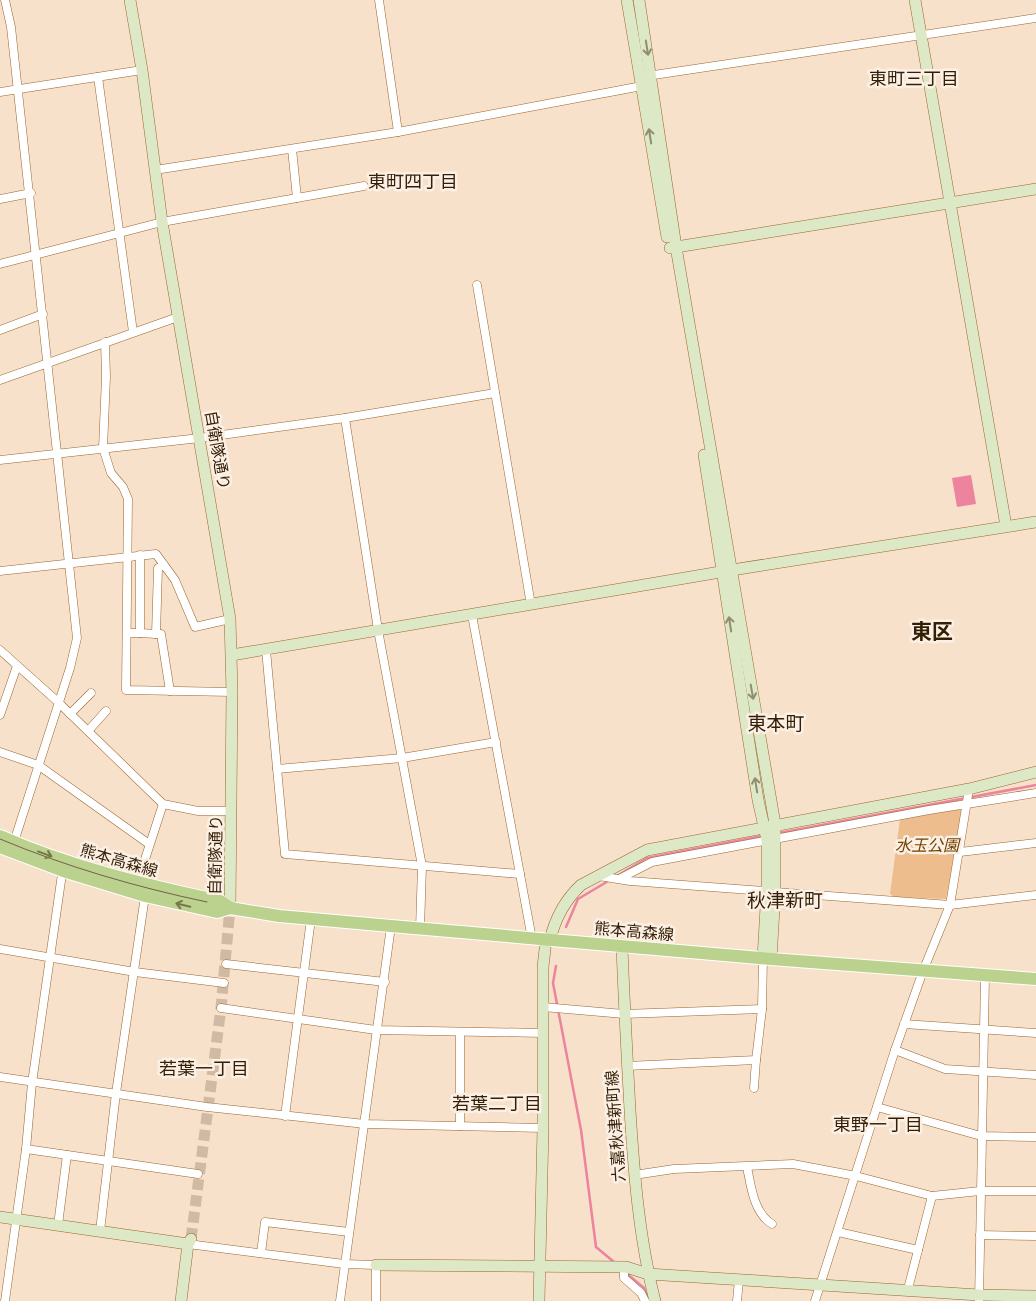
<svg xmlns="http://www.w3.org/2000/svg" width="1036" height="1301" font-family="'Source Serif 4','Noto Sans JP',serif">
<style>
.green{fill:#edbd8e}
.water{fill:#eb849c}
.lines{fill:none;stroke-linecap:round;stroke-linejoin:round}
.stream{stroke:#eb849c;stroke-width:2.5}
.secondary-tunnel{stroke:#d1baa3;stroke-width:11;stroke-dasharray:11 5.5;stroke-linecap:butt}
.street-casing{stroke:#99662e;stroke-width:9}
.secondary-casing{stroke:#99662e;stroke-width:12}
.primary-casing{stroke:#fff;stroke-width:14}
.street{stroke:#fff;stroke-width:8}
.secondary{stroke:#dde8c6;stroke-width:11}
.primary{stroke:#bbd28e;stroke-width:12}
.tram{stroke:#756048;stroke-width:1}
.oneway{stroke:#908d70}
.oneway2{stroke:#77784a}
.labels{text-anchor:middle;stroke-width:5;stroke-linejoin:round;paint-order:stroke}
.street-label{font-size:16px;fill:#331e06;stroke:#fcf0e5}
.park-label{font-size:16px;font-style:italic;fill:#704100;stroke:#fcf0e5}
.neighbourhood-label{font-size:18px;fill:#331e06;stroke:#fcf0e5}
.quarter-label{font-size:19px;fill:#331e06;stroke:#fcf0e5}
.district-label{font-size:21px;font-weight:bold;fill:#331e06;stroke:#fcf0e5}
</style>
<rect width="100%" height="100%" fill="#f8e1ca"/>
<path class="green" d="M 960,809 L 962,812 L 946,899 L 894,897 L 890,894 L 900,819 Z"/>
<path class="water" d="M 971,475 L 976,504 L 957,507 L 952,478 Z"/>
<g class="lines">
<g class="stream">
<path d="M 779,833 L 1036,785"/>
<path d="M 617,876 L 647,858 L 762,836"/>
<path d="M 566,927 L 578,899 L 610,880"/>
<path d="M 556,966 L 553,983 L 581,1130 L 596,1247 L 614,1262"/>
<path d="M 626,1273 L 644,1288 L 648,1300"/>
</g>
<path class="secondary-tunnel" d="M 191,1239 L 221,1008 L 230,908"/>
<g class="street-casing">
<g id="street">
<path d="M 5,0 L 11,27 L 77,638 L 70,668 L 13,845"/>
<path d="M 379,0 L 398,132"/>
<path d="M 647,76 L 1036,18"/>
<path d="M 98,77 L 133,332"/>
<path d="M 0,92 L 142,70"/>
<path d="M 292,149 L 297,198"/>
<path d="M 155,170 L 398,132 L 642,86"/>
<path d="M 0,199 L 31,193"/>
<path d="M 0,264 L 162,222 L 364,186"/>
<path d="M 477,285 L 531,605"/>
<path d="M 0,330 L 43,314"/>
<path d="M 105,342 L 106,377 L 103,448 L 111,473 L 123,487 L 128,499 L 126,690 L 232,692"/>
<path d="M 0,380 L 178,317"/>
<path d="M 0,460 L 200,438 L 345,418"/>
<path d="M 0,571 L 156,554 L 175,580 L 195,627 L 230,619"/>
<path d="M 472,615 L 532,939"/>
<path d="M 127,633 L 140,633 L 140,555"/>
<path d="M 140,633 L 156,634 L 158,568 L 164,565"/>
<path d="M 156,634 L 161,634 L 170,691"/>
<path d="M 0,650 L 58,702 L 163,804 L 198,811 L 232,811"/>
<path d="M 266,650 L 285,854 L 520,874"/>
<path d="M 70,714 L 91,693"/>
<path d="M 0,715 L 17,666"/>
<path d="M 88,731 L 106,711"/>
<path d="M 0,752 L 38,765 L 149,844"/>
<path d="M 277,769 L 402,758 L 496,742"/>
<path d="M 960,852 L 1036,843"/>
<path d="M 599,876 L 630,881 L 950,905 L 1036,895"/>
<path d="M 619,879 L 652,862 L 929,810 L 1036,793"/>
<path d="M 420,929 L 422,866 L 378,630 L 345,418 L 495,393"/>
<path d="M 0,949 L 135,972 L 224,983"/>
<path d="M 226,964 L 385,982"/>
<path d="M 543,1007 L 624,1014 L 762,1009"/>
<path d="M 221,1008 L 376,1030 L 543,1033"/>
<path d="M 904,1024 L 1036,1033"/>
<path d="M 895,1050 L 945,1069 L 1036,1075"/>
<path d="M 627,1066 L 756,1060 L 762,1009 L 763,958"/>
<path d="M 0,1077 L 207,1107 L 365,1124 L 543,1128"/>
<path d="M 754,1088 L 756,1060"/>
<path d="M 877,1107 L 981,1136 L 1036,1137"/>
<path d="M 285,1116 L 311,919"/>
<path d="M 460,1126 L 460,1032"/>
<path d="M 26,1149 L 198,1174"/>
<path d="M 747,1167 C 751,1187 754,1213 772,1224"/>
<path d="M 634,1175 L 674,1169 L 793,1164 L 856,1176 L 932,1196 L 980,1191 L 1036,1191"/>
<path d="M 58,1225 L 67,1155"/>
<path d="M 100,1231 L 116,1093 L 145,896 L 137,884 L 163,804"/>
<path d="M 838,1232 L 918,1250"/>
<path d="M 980,1235 L 1036,1236"/>
<path d="M 188,1244 L 344,1264 L 376,1265 L 376,1301"/>
<path d="M 261,1253 L 265,1222 L 349,1232"/>
<path d="M 624,1267 L 624,1278 L 641,1293 L 645,1301"/>
<path d="M 908,1289 L 932,1196"/>
<path d="M 5,1301 L 26,1149 L 32,1083 L 63,867"/>
<path d="M 340,1301 L 391,926"/>
<path d="M 737,1301 L 739,1280"/>
<path d="M 815,1301 L 895,1050 L 923,971 L 950,905 L 969,789"/>
<path d="M 979,1301 L 985,976"/>
</g>
</g>
<g class="secondary-casing">
<g id="secondary">
<path d="M 130,0 L 142,70 L 162,222 L 230,619 L 232,692 L 230,908"/>
<path d="M 627,0 L 667,237"/>
<path d="M 639,0 L 676,247 L 775,824 L 775,892 L 771,959"/>
<path d="M 915,0 L 1006,526"/>
<path d="M 670,248 L 1036,189"/>
<path d="M 704,455 L 758,800 L 767,840 L 767,890 L 763,958"/>
<path d="M 232,655 L 732,570 L 1036,522"/>
<path d="M 550,940 C 555,919 565,900 581,885 L 647,850 L 969,789 L 1036,772"/>
<path d="M 622,947 C 624,1001 627,1055 630,1110 C 634,1174 639,1238 655,1301"/>
<path d="M 0,1217 L 188,1244"/>
<path d="M 376,1265 L 626,1267 L 648,1274 L 979,1295 L 1036,1296"/>
<path d="M 181,1301 L 188,1244 L 191,1239"/>
<path d="M 539,1301 L 543,1128 L 543,967 L 546,940"/>
</g>
</g>
<g class="primary-casing">
<g id="primary">
<path d="M 0,836 C 71,867 145,885 220,901 L 230,908 L 279,916 L 391,926 L 771,959 L 1036,979"/>
<path d="M 0,847 L 63,871 L 145,896 L 217,912 L 230,908"/>
</g>
</g>
<use href="#street" class="street"/>
<use href="#secondary" class="secondary"/>
<use href="#primary" class="primary"/>
<path class="tram" d="M 0,839 C 67,867 136,887 207,902"/>
</g>
<defs><path id="oneway-shaft" d="M-6 0H5M1.5-3L5.5 0L1.5 3" fill="none" stroke-width="1.6" stroke-linecap="round" stroke-linejoin="round" transform="scale(1.25)"/></defs>
<g class="oneway">
<use href="#oneway-shaft" transform="translate(647 48) rotate(81)"/>
<use href="#oneway-shaft" transform="translate(650 136) rotate(-99)"/>
<use href="#oneway-shaft" transform="translate(730 624) rotate(-99)"/>
<use href="#oneway-shaft" transform="translate(752 692) rotate(80)"/>
<use href="#oneway-shaft" transform="translate(756 785) rotate(-99)"/>
</g>
<g class="oneway2">
<use href="#oneway-shaft" transform="translate(45 854) rotate(20)"/>
<use href="#oneway-shaft" transform="translate(183 905) rotate(-167)"/>
</g>
<g class="labels">
<g class="street-label">
<text transform="translate(218 450) rotate(80)" y="6">自衛隊通り</text>
<text transform="translate(215 855) rotate(-89)" y="6">自衛隊通り</text>
<text transform="translate(119 860) rotate(16)" y="6">熊本高森線</text>
<text transform="translate(634 931) rotate(5)" y="6">熊本高森線</text>
<text transform="translate(615 1126) rotate(-94)" y="6">六嘉秋津新町線</text>
</g>
<g class="park-label">
<text x="927" y="851">水玉公園</text>
</g>
<g class="neighbourhood-label">
<text x="914" y="85">東町三丁目</text>
<text x="413" y="188">東町四丁目</text>
<text x="204" y="1075">若葉一丁目</text>
<text x="497" y="1110">若葉二丁目</text>
<text x="878" y="1131">東野一丁目</text>
</g>
<g class="quarter-label">
<text x="776" y="730">東本町</text>
<text x="785" y="907">秋津新町</text>
</g>
<g class="district-label">
<text x="932" y="639">東区</text>
</g>
</g>
</svg>
